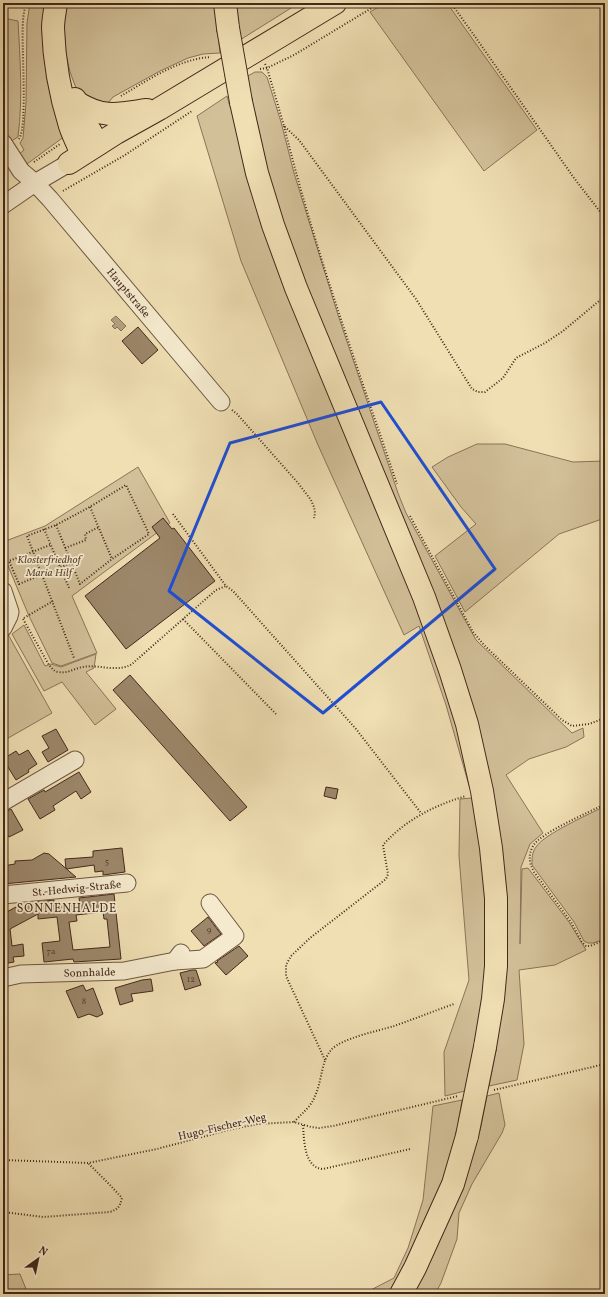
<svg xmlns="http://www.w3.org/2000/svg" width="608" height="1297" font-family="Vollkorn,serif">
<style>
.green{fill:#d2c099;stroke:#8a745a}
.water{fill:#b5a17f;stroke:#877157}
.building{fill:#9c876a;stroke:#43281b;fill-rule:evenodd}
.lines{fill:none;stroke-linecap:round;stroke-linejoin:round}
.minor-casing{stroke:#6e5641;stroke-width:19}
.major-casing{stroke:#43281b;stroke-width:24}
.path{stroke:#43281b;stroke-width:2;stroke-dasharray:1 2;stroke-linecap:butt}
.minor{stroke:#f5eace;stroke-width:17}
.major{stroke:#efdfb3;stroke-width:22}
.major-bridge-casing{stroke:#43281b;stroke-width:24;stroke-linecap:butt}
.major-bridge{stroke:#efdfb3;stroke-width:22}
.marked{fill:none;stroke:#1d4ed8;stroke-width:3;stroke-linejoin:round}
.labels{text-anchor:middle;stroke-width:3.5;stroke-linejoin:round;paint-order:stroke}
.number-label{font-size:9px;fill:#59402f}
.street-label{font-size:11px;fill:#43281b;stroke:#f5eace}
.park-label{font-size:11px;font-style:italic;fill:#604634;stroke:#f5eace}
.neighbourhood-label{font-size:12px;letter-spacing:1px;fill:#43281b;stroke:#f5eace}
</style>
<rect width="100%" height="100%" fill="#efdfb3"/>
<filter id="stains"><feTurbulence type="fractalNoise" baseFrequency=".005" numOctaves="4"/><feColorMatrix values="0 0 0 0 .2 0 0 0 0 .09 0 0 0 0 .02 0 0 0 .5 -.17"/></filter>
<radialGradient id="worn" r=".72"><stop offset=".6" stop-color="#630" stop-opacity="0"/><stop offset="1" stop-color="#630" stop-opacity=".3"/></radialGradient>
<g class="green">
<path d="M 30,3 L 48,3 L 65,136 L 27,164 L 23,163 L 18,155 L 24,150 L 20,143 L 23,138 L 26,103 L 27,23 Z"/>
<path d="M 65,3 L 215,3 L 221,33 L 218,34 L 220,53 L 203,54 L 188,58 L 160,71 L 113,97 L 103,109 L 76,88 L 70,72 L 66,54 L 64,26 Z"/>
<path d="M 235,3 L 299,3 L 240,40 Z"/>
<path d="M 385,3 L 447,3 L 537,130 L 484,171 L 370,12 Z"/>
<path d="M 3,18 L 18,21 C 20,59 23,98 18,137 L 8,143 L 3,135 Z"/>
<path d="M 255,72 L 262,72 L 267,77 L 281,122 L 294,173 L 338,315 L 398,493 L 406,513 L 476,640 L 572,733 L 583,728 L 584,737 L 566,747 L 529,759 L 506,775 L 543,833 L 530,844 L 521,867 L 520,944 L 522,869 L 528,868 L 569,922 L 586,950 L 555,965 L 519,970 L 524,1044 L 517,1080 L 489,1086 L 496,1050 L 493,812 L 268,184 L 246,77 Z"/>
<path d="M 227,96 L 230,107 L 233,107 L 415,594 L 445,680 L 473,785 L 470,789 L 446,705 L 419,626 L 404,635 L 318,445 L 241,261 L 197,116 Z"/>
<path d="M 477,444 L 505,444 L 573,462 L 605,461 L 605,518 L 559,534 L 465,612 L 435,556 L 476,524 L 461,507 L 432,467 L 448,457 Z"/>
<path d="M 138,467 L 170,523 L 72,596 L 97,653 L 61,666 L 52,663 L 29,616 L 3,554 L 3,542 L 45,526 Z"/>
<path d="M 3,574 L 15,612 L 5,629 L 52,713 L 3,741 Z"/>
<path d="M 24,625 L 45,666 L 51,664 L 61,667 L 96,654 L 94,668 L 86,672 L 116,709 L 95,725 L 62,682 L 44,691 L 12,634 Z"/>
<path d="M 472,798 L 477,802 L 489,910 L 484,1007 L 465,1091 L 445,1096 L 444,1052 L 469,980 L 459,856 L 460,799 Z"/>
<path d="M 605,806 L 605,939 L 593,943 L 588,943 L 584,941 L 574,922 L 532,865 C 532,858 532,852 536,847 C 544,834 590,814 605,806 Z"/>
<path d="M 499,1093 L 505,1125 L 502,1133 L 472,1184 L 459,1213 L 457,1239 L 441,1283 L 435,1294 L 412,1294 L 476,1131 L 480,1131 L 487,1096 Z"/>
<path d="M 462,1100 L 456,1138 L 456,1153 L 396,1294 L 363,1294 L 394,1278 L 408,1248 L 423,1200 L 433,1106 Z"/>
<path d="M 20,1274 L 28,1294 L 3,1294 L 3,1275 Z"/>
</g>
<path class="water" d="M 116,316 L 126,326 L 121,331 L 117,327 L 115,329 L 112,326 L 115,324 L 111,320 Z"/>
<g class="building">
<path d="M 138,327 L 158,350 L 142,364 L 122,341 Z"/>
<path d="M 163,518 L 172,529 L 174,528 L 215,581 L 126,649 L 85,596 L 160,538 L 152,527 Z"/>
<path d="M 130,675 L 247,807 L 230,821 L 113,690 Z"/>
<path d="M 56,729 L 68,750 L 48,762 L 42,752 L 49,748 L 42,736 Z"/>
<path d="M 28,750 L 37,764 L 28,770 L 29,772 L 16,780 L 3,759 L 16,751 L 19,755 Z"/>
<path d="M 79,772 L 91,792 L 81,799 L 76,791 L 53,806 L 55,810 L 40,819 L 28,799 L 44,790 L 45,792 Z"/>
<path d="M 326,787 L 338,789 L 336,799 L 324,796 Z"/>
<path d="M 11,809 L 23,830 L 9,837 L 7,834 L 3,837 L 3,813 Z"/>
<path d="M 122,848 L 125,872 L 103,875 L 103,871 L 95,872 L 94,865 L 66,869 L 65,859 L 93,857 L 93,851 Z"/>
<path d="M 44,853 L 49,854 L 76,877 L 3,884 L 3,866 L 15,864 L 15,861 L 32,860 Z"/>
<path d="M 114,894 L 121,959 L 74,962 L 73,959 L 44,962 L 42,943 L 60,941 L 57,917 L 38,919 L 38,914 L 10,929 L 12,946 L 23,944 L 24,956 L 13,957 L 14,962 L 3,964 L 3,914 L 16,907 L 37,904 L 37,902 L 54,900 L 54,903 L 59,902 L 54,905 L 54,906 L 80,904 L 79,898 ZM 103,912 L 104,919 L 107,919 L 110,947 L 73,950 L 69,922 L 77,921 L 76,915 Z"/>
<path d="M 208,917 L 221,934 L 204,946 L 191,931 Z"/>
<path d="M 239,946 L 248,956 L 226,975 L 215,963 L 218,962 L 217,961 Z"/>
<path d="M 192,970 L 196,970 L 201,985 L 185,990 L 180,973 Z"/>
<path d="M 151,979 L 153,991 L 131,994 L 133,1001 L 120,1005 L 115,988 L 142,980 Z"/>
<path d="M 83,985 L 86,991 L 93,988 L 103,1014 L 97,1017 L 89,1014 L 78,1018 L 66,991 Z"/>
</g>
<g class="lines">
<g class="minor-casing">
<g id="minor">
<path id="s1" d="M 3,143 L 21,171 L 35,183 L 50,199 L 221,402"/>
<path d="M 3,205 L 35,183 L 69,163"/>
<path d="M 3,591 L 10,612 L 9,616 L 3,628"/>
<path d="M 3,802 L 75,760"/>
<path id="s2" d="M 3,895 L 127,883"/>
<path d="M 175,961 L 203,959 L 235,936 L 210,903"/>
<path id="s3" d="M 3,978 L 21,974 L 124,971 L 175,961 L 181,953"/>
</g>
</g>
<g class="major-casing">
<g id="major">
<path d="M 56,3 C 55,11 53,20 53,28 C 54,61 60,94 70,126 C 73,135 78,145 82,154"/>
<path d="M 225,3 L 228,28"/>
<path d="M 75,99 L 89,129 L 98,144"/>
<path d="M 241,102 L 257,173 L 273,225 L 296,288 L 424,597 L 450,670 L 467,724 L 482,791 L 491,848 L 496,898 L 496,966 L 493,999 L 485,1047"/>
<path d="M 78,103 C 104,119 119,114 147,110"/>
<path d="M 69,163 L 116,133 L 159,109 L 335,3"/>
<path d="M 401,1294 L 415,1268 L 453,1184 L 467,1136"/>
</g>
</g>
<g class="path">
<path d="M 451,3 L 476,38 L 574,178 L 605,218"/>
<path d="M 265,64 L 267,68 L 284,126 L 299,140 L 416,299 L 472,389 L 478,392 L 485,392 L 503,378 L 516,358 L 545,343 L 563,331 L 605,296"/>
<path d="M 260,69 L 267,68 L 294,55 L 380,3"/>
<path d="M 121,96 C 148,80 178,59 211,57"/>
<path d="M 284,126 C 314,248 357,366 397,484"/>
<path d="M 19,139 C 28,126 21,43 23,22 C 23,15 25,9 26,3"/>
<path d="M 34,162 L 60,144"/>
<path d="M 63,191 L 125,155 L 192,111"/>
<path d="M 232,410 L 237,414 L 298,483 L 311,500 L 314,507 L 315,513 L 314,518"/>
<path d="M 90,507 L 112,559"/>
<path d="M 173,514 L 226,586 L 233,591 L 356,729 L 421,813"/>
<path d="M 410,516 L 473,632 L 484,645 L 562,720 L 572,726 L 589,724 L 605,718"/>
<path d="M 56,525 L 80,584 L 112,559 L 149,534 L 126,485 L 88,508 L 56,525 L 27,536 L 74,658"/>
<path d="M 44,529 L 69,588"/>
<path d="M 50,545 L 9,561 L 19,584 L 71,563"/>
<path d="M 65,548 L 86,540 L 85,534 L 99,527"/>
<path d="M 3,563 L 8,577"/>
<path d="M 24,618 L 53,601"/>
<path d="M 23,619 L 49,665 C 52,668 54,672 59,672 C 67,674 75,668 83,667 C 99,664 117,673 132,664 L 216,590 L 226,586"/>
<path d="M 183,619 L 276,714"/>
<path d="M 605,804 C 590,812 540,833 533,846 C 528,855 529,863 534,872 L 571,922 L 582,942 L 586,946 L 590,946 L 605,940"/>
<path d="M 325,1060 L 286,976 L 286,965 L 291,956 L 310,938 L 386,879 L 388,874 L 383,845 C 405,820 435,805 466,796"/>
<path d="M 494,1090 L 605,1064"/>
<path d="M 294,1122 C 302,1113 311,1107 315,1096 C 322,1081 321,1062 331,1050 C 342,1038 378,1031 394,1026 C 414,1019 434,1011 454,1004"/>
<path d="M 303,1125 C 304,1140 304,1168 323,1169 L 410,1149"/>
<path d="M 3,1160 L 88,1163 L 157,1149 L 232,1129 L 258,1124 L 294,1122 L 311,1127 L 319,1128 L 333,1126 L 458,1096"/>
<path d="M 3,1212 L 43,1217 L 110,1212 C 118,1209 120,1207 122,1198 L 110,1185 L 88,1163"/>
</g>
<use href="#minor" class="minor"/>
<use href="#major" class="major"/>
<g class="major-bridge-casing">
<g id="major-bridge">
<path d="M 228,28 L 241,102"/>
<path d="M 467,1136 L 485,1047"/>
</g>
</g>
<use href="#major-bridge" class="major-bridge"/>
</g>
<path class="marked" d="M 381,402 L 495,569 L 323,713 L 169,591 L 230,443 Z"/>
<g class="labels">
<g class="number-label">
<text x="107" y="864">5</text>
<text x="209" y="933">9</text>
<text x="51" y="954">7a</text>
<text x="191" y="982">12</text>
<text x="84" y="1004">8</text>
</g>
<g class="street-label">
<text dy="4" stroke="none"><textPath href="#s1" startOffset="196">Hauptstraße</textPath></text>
<text dy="4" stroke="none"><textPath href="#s2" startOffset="74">St.-Hedwig-Straße</textPath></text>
<text dy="4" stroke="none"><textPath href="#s3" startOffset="87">Sonnhalde</textPath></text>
<text transform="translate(222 1126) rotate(-13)" y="4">Hugo-Fischer-Weg</text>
</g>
<g class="park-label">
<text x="49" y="563">Klosterfriedhof<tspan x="49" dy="13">Maria Hilf</tspan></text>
</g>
<g class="neighbourhood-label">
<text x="67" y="912">SONNENHALDE</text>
</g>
</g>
<rect width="608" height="1297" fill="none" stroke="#efdfb3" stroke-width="16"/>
<rect x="4" y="4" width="600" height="1289" fill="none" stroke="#43281b" stroke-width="2"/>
<rect x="8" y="8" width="592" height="1281" fill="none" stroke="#43281b"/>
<g transform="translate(38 1259) rotate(33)" stroke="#f5eace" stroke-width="3" paint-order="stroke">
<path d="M0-3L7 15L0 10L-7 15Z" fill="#43281b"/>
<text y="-6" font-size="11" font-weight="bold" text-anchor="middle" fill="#43281b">N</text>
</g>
<rect width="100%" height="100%" filter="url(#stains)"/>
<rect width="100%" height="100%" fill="url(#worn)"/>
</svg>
